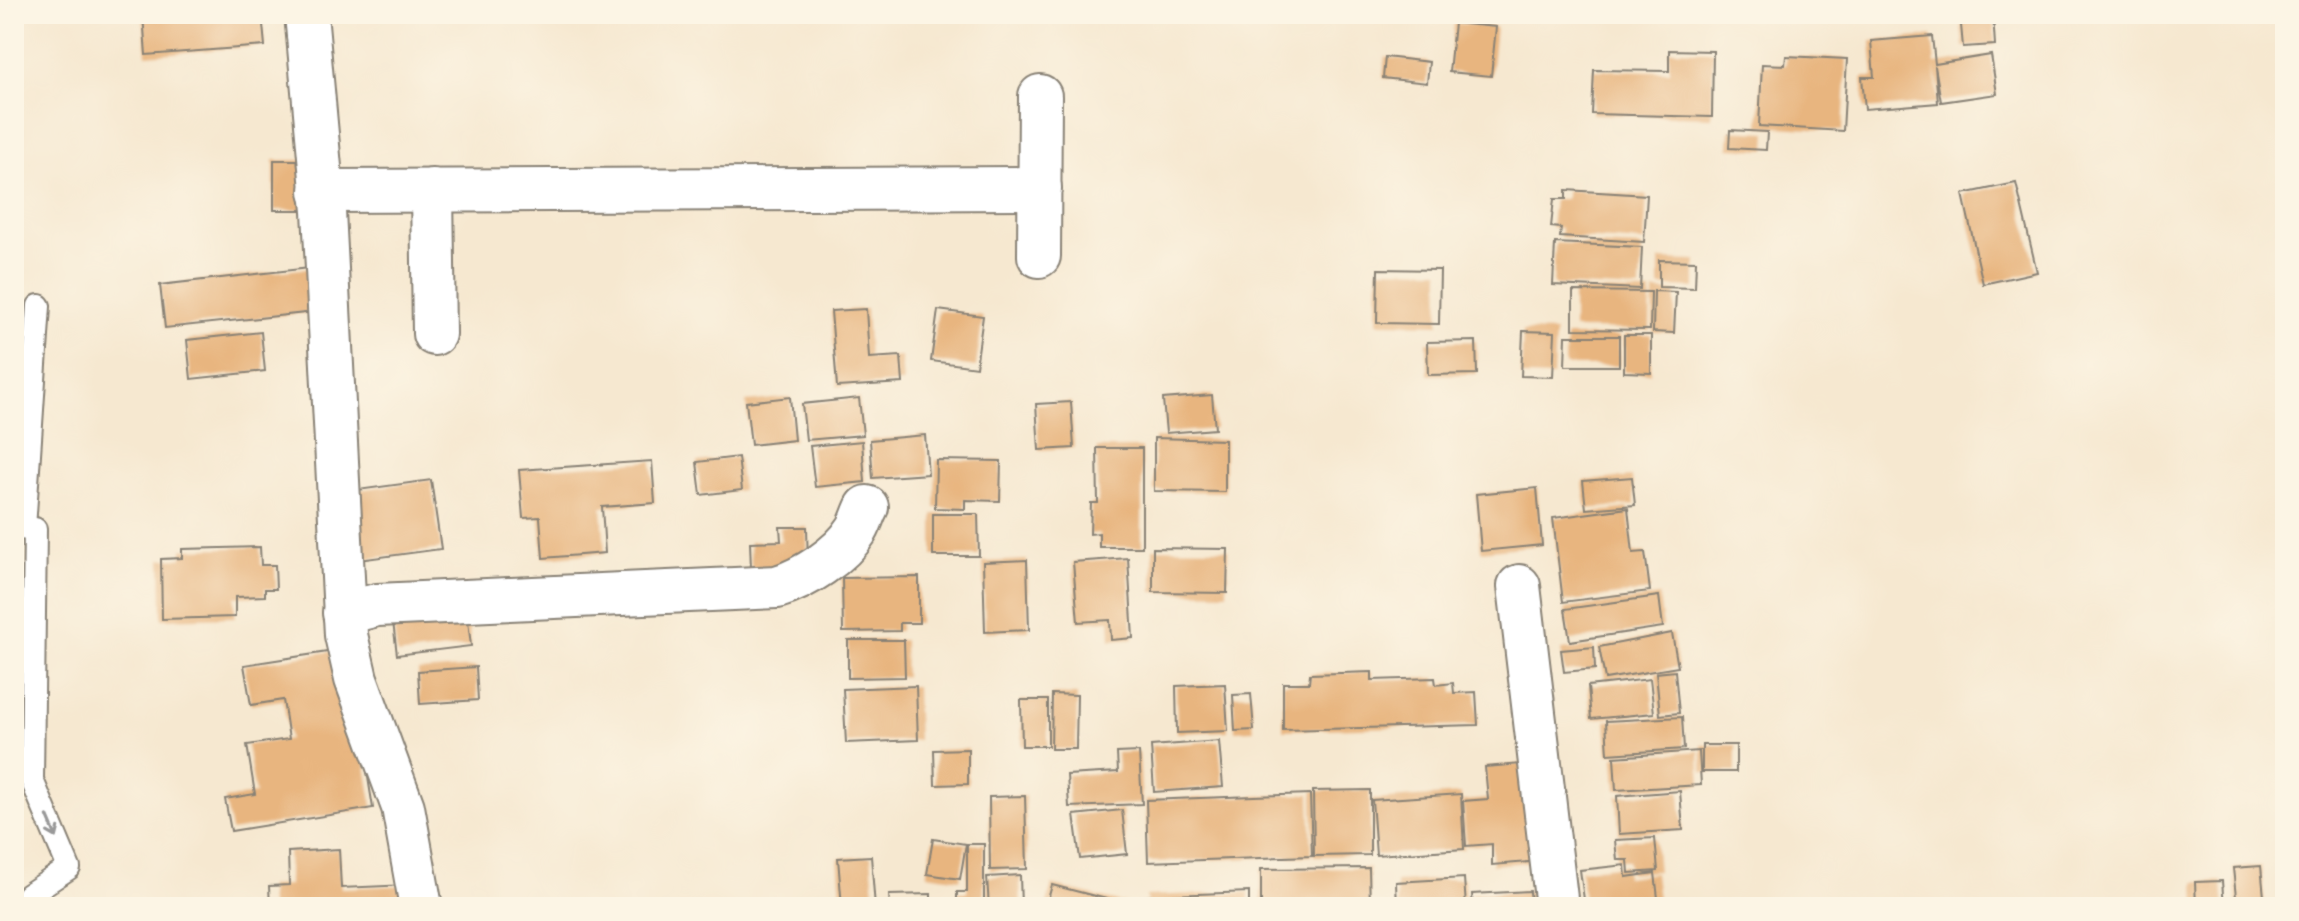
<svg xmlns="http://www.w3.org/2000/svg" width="2299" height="921" font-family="Dekko,sans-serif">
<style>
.building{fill:#e8b57f}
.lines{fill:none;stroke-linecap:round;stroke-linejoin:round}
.lane-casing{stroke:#898276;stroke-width:26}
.street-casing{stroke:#898276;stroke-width:46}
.lane{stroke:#fff;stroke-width:22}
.street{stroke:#fff;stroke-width:42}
.oneway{stroke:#999}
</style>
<rect width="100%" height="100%" fill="#fcf5e5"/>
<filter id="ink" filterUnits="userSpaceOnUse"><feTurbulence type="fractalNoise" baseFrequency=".0125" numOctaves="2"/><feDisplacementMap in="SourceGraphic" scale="16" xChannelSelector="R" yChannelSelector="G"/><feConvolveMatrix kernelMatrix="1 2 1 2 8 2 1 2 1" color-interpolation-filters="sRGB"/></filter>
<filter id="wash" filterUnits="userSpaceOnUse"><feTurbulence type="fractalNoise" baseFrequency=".006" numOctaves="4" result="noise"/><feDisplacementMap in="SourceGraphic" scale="32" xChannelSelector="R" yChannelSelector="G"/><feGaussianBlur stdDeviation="1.8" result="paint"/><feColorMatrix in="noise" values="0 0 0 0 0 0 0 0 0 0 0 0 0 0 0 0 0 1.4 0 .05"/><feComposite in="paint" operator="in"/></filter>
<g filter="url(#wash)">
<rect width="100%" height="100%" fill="#f6e8d0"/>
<g id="blocks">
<g class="building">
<path d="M 143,14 L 262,14 L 265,46 L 146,55 Z"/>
<path d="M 1960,14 L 1993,14 L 1995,45 L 1963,47 Z"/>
<path d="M 1454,23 L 1496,27 L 1491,76 L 1449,72 Z"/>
<path d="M 1932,36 L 1935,64 L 1991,55 L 1997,94 L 1941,102 L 1935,66 L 1938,103 L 1865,109 L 1862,77 L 1874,77 L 1871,41 Z"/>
<path d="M 1669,50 L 1713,51 L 1712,117 L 1592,114 L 1594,70 L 1669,71 Z"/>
<path d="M 1786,56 L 1847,59 L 1843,131 L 1759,126 L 1762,64 L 1785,65 Z"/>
<path d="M 1385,57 L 1429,62 L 1427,83 L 1383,78 Z"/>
<path d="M 1730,130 L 1767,132 L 1766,150 L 1729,148 Z"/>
<rect x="274" y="160" width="37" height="50"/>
<path d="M 2016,183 L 2037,272 L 1983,284 L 1963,194 Z"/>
<path d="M 1566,190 L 1647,195 L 1644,242 L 1560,237 L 1561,228 L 1551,227 L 1554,199 L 1566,199 Z"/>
<path d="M 1555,243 L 1642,247 L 1640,289 L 1553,285 Z"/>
<path d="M 1659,260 L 1696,261 L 1695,288 L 1659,287 Z"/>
<path d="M 309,268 L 314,312 L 165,328 L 160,285 Z"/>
<path d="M 1378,269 L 1440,270 L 1439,324 L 1377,323 Z"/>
<path d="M 1573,291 L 1651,292 L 1650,330 L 1573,329 Z"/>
<path d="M 1654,291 L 1676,292 L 1674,333 L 1653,332 Z"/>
<path d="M 866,309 L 869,358 L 901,356 L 903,383 L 837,387 L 831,311 Z"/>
<path d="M 938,310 L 983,316 L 976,367 L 931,361 Z"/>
<path d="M 1523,331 L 1555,332 L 1553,377 L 1521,376 Z"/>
<path d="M 261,332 L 265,371 L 191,379 L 187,340 Z"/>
<path d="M 1624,335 L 1651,335 L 1651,373 L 1624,372 Z"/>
<path d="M 1566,336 L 1619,336 L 1619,366 L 1565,366 Z"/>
<path d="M 1476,341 L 1477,374 L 1428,375 L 1427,342 Z"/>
<path d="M 1212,395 L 1215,429 L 1166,433 L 1163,399 Z"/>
<path d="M 790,397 L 794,440 L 751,445 L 746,402 Z"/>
<path d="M 859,398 L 863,435 L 806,440 L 802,404 Z"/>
<path d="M 1071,402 L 1074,448 L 1039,450 L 1036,404 Z"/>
<path d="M 925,435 L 928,474 L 873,478 L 870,440 Z"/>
<path d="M 1154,438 L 1225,440 L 1225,492 L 1154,491 Z"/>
<path d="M 862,441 L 865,482 L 815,487 L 810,446 Z"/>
<path d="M 1097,448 L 1142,448 L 1142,547 L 1099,547 L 1099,533 L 1090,534 L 1091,503 L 1098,503 Z"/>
<path d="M 738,457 L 742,490 L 701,495 L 697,462 Z"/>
<path d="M 936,460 L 1001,461 L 1000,501 L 965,500 L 965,509 L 935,508 Z"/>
<path d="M 652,461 L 655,503 L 602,507 L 605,553 L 543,558 L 540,517 L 523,518 L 519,470 Z"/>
<path d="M 1632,477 L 1635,505 L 1586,509 L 1583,481 Z"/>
<path d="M 431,480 L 441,549 L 359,560 L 350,491 Z"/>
<path d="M 1537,488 L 1542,545 L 1481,551 L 1476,494 Z"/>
<path d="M 1628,508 L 1633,553 L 1645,552 L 1650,591 L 1563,602 L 1553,518 Z"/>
<path d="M 933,514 L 978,514 L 979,556 L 933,556 Z"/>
<path d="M 780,527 L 807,527 L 808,567 L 751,569 L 750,542 L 781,541 Z"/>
<path d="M 260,547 L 261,565 L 275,565 L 276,589 L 265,589 L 265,596 L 235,597 L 235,617 L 162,619 L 161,559 L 182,558 L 182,549 Z"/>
<path d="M 1153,548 L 1228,549 L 1227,593 L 1153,592 Z"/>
<path d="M 1128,558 L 1133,638 L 1111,640 L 1110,620 L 1078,622 L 1073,562 Z"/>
<path d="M 1027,560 L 1029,630 L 985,632 L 983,562 Z"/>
<path d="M 919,577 L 919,623 L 900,623 L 900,631 L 843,632 L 842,578 Z"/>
<path d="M 1659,596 L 1663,627 L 1570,641 L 1565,609 Z"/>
<path d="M 466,604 L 471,646 L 397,655 L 392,613 Z"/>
<path d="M 1672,633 L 1678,667 L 1605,679 L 1599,647 Z"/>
<path d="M 848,640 L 904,640 L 905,677 L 848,678 Z"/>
<path d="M 1594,647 L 1595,669 L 1564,672 L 1561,650 Z"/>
<path d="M 347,649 L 373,808 L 231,831 L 225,799 L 255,794 L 247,745 L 289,739 L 283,700 L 251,705 L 244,665 Z"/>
<path d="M 476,667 L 478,700 L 420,704 L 418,671 Z"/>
<path d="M 1675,671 L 1679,713 L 1660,715 L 1656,673 Z"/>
<path d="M 1372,672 L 1372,680 L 1435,678 L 1436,685 L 1453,683 L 1454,693 L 1476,692 L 1478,725 L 1283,730 L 1283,683 L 1309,683 L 1310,674 Z"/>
<path d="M 1650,679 L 1654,713 L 1591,719 L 1588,686 Z"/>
<path d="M 1225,684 L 1228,731 L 1177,733 L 1176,686 Z"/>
<path d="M 916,686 L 918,740 L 846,743 L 843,689 Z"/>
<path d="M 1052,694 L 1077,695 L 1076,749 L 1051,749 Z"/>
<path d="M 1251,694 L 1254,730 L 1235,731 L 1233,695 Z"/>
<path d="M 1021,700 L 1048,700 L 1048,746 L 1022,746 Z"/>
<path d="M 1682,717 L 1684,749 L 1608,754 L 1606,721 Z"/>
<path d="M 1219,741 L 1223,787 L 1154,792 L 1151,746 Z"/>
<rect x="1702" y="745" width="34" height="27"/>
<path d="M 968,749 L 968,784 L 935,785 L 934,750 Z"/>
<path d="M 1699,751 L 1701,785 L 1616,790 L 1614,757 Z"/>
<path d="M 1139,752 L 1142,804 L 1069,807 L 1067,775 L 1118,772 L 1117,753 Z"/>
<path d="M 1534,763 L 1541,861 L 1492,865 L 1492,844 L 1466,846 L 1463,801 L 1488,799 L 1485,767 Z"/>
<path d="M 1370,790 L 1370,855 L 1314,856 L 1313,791 Z"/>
<path d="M 1680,791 L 1683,830 L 1619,834 L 1617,796 Z"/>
<path d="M 1310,794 L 1312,856 L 1148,862 L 1146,800 Z"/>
<path d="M 1461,794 L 1464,849 L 1376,855 L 1372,800 Z"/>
<path d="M 1025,796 L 1027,869 L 990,870 L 989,797 Z"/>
<path d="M 1122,810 L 1127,854 L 1080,859 L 1074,815 Z"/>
<path d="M 1655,838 L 1658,871 L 1629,873 L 1628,860 L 1617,860 L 1615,840 Z"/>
<path d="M 933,839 L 966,844 L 960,879 L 927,874 Z"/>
<path d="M 967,844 L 984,844 L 984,907 L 957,907 L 957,892 L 967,892 Z"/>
<path d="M 339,849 L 341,888 L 408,885 L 409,907 L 270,907 L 269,886 L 289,885 L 288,852 Z"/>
<path d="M 871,856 L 875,907 L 842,907 L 838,858 Z"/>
<path d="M 2279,864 L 2285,864 L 2285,895 L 2280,895 Z"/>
<path d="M 1625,865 L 1626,877 L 1655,873 L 1659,907 L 1585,907 L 1580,870 Z"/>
<path d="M 2261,866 L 2265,907 L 2237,907 L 2233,868 Z"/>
<path d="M 1369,868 L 1370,907 L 1261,907 L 1261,869 Z"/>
<path d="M 1020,875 L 1021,907 L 989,907 L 987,877 Z"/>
<path d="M 1464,878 L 1466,907 L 1397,907 L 1396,882 Z"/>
<path d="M 2222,881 L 2224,907 L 2196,907 L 2195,882 Z"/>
<path d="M 1052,885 L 1134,906 L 1134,907 L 1046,907 Z"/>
<path d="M 1530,891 L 1531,907 L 1473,907 L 1472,894 Z"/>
<path d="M 1249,892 L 1249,907 L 1147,907 L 1146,896 Z"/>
<path d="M 931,894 L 931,907 L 890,907 L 889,895 Z"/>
</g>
</g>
</g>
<g filter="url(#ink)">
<use href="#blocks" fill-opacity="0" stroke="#898276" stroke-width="2"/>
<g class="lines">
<g class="lane-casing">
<g id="lane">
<path d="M 14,528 L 35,529 L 32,780 L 69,868 L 28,895 L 28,907"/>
<path d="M 24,528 L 39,306"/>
</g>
</g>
<g class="street-casing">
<g id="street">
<path d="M 306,14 L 324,211 L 346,635 L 356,679 L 403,807 L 421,907"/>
<path d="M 432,190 L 434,334"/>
<path d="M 321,191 L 1040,188"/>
<path d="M 1039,256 L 1040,96"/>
<path d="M 1519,586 L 1557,907"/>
<path d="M 344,613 L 377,605 L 777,587 C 804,579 841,555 856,531 C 861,524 863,514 867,507"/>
</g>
</g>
<use href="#lane" class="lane"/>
<use href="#street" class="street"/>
</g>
<defs><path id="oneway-shaft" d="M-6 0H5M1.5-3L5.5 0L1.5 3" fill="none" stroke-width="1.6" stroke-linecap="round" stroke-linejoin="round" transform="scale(2)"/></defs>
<use class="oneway" href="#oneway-shaft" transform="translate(52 827) rotate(67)"/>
</g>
<rect width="2299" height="921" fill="none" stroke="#fcf5e5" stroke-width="48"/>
</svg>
